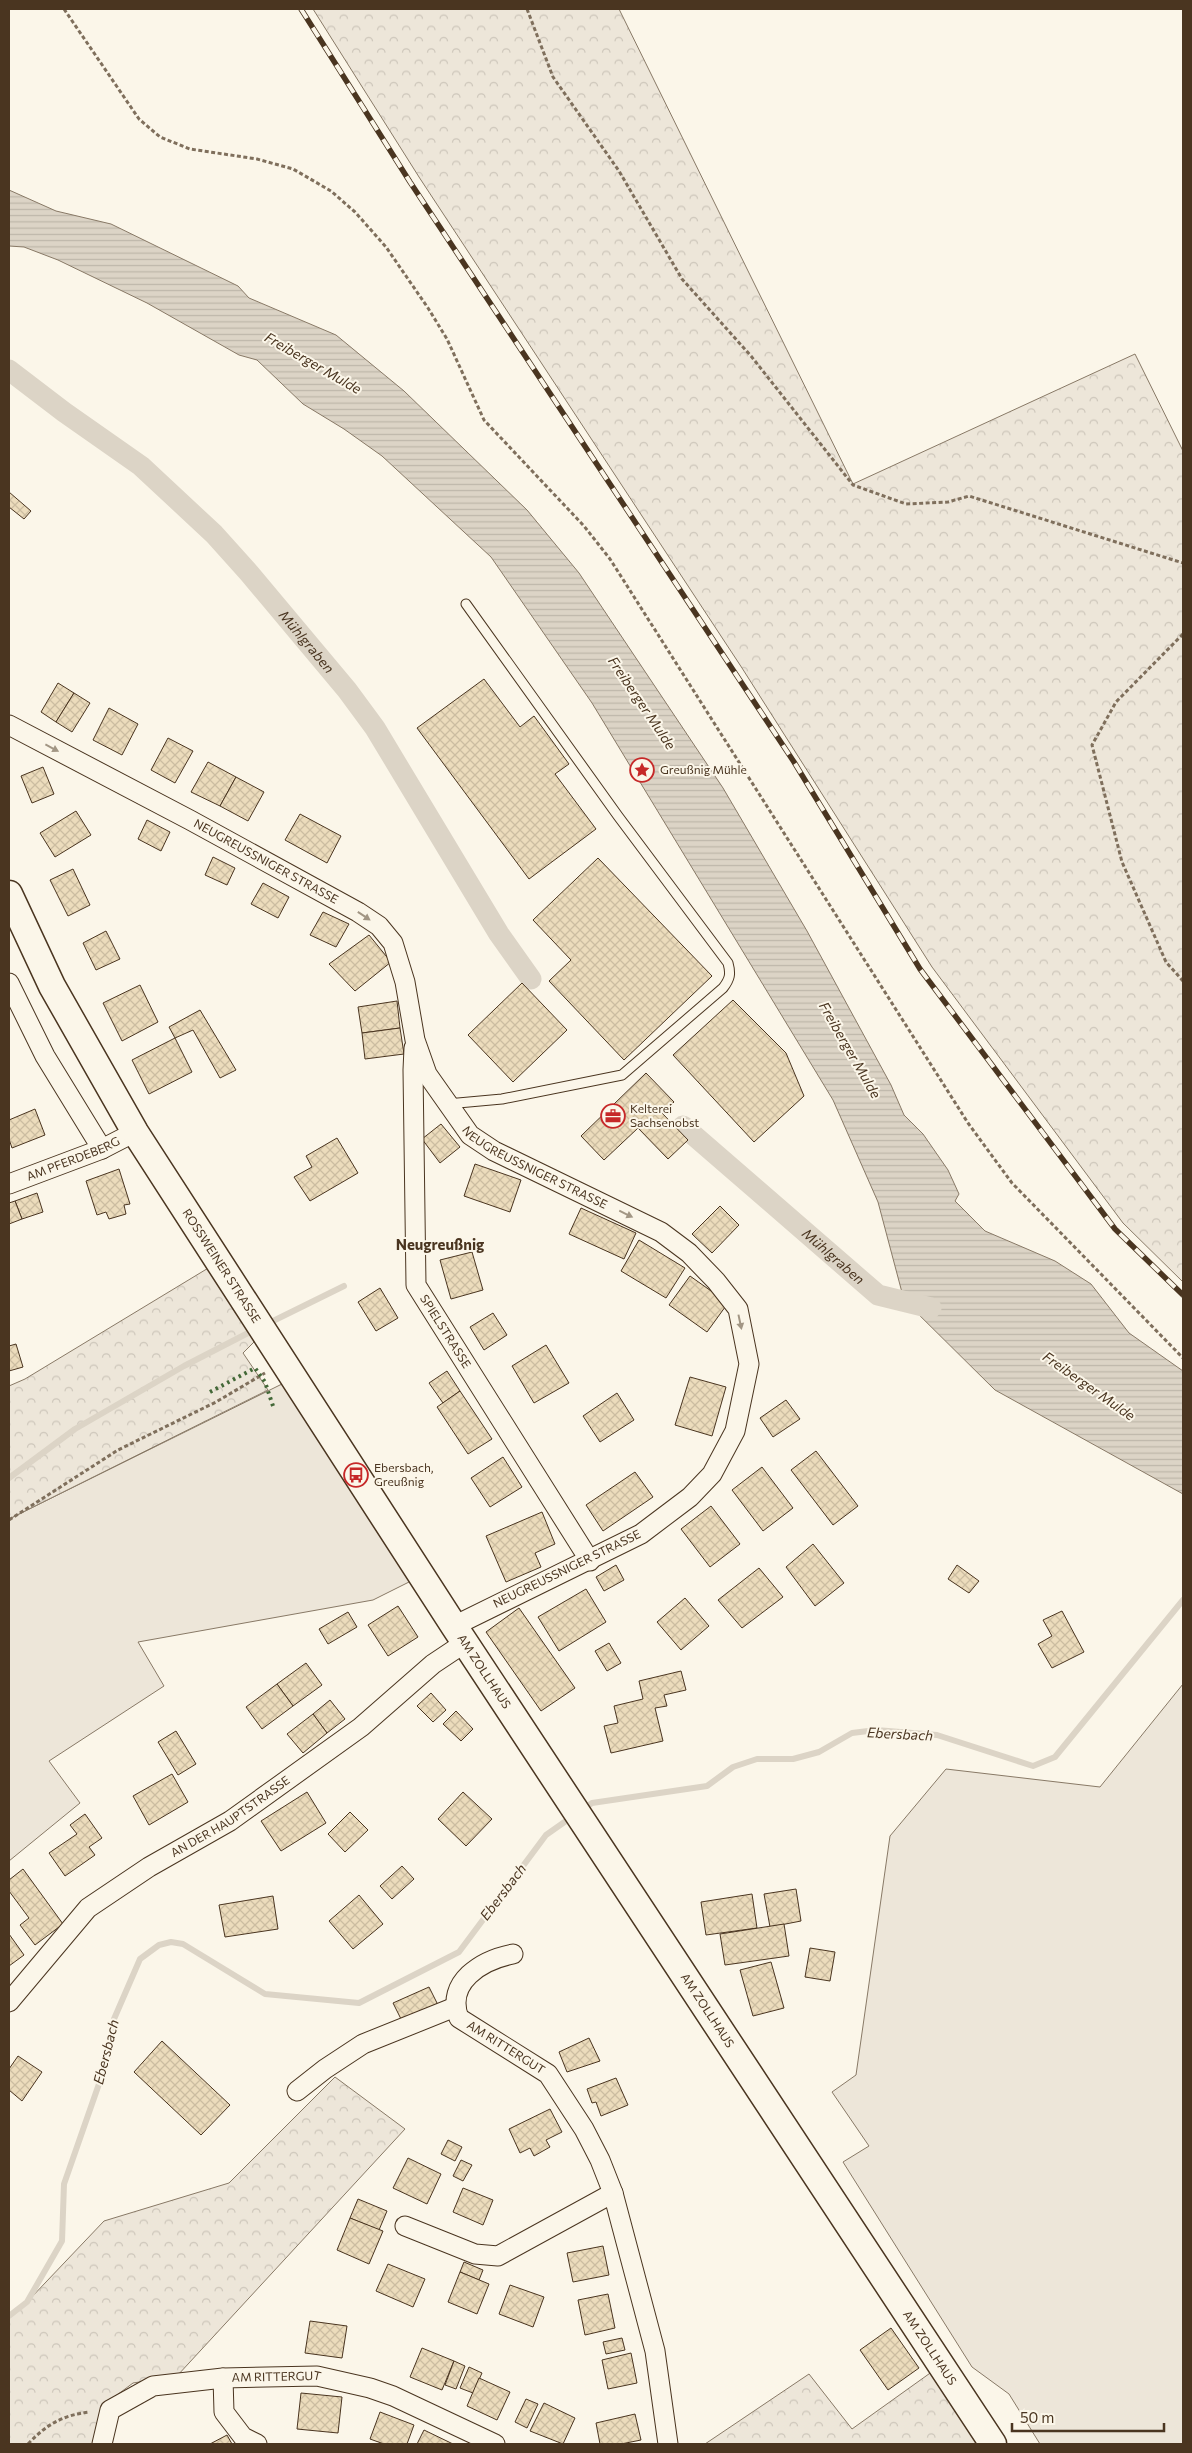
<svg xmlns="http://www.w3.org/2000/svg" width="1192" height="2453" font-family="Commissioner,sans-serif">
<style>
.green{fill:#ede6d9;stroke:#887966}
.forest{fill:url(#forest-crowns);stroke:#887966}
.water{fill:url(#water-rules);stroke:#887966}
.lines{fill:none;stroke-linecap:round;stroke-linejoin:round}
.stream{stroke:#dcd4c6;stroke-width:6}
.canal{stroke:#dcd4c6;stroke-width:21}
.building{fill:url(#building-cross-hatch);stroke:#4a3520}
.lane-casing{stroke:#4a3520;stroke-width:11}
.street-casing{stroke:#4a3520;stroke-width:21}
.secondary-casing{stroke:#4a3520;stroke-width:29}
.path{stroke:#7f6f5c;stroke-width:3;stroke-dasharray:4 2.5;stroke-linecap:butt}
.lane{stroke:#fbf6e9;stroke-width:9}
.street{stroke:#fbf6e9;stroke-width:19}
.secondary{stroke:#fbf6e9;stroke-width:26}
.rail-casing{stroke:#4a3520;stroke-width:5.5}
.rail{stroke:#fbf6e9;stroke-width:4;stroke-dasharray:11;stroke-linecap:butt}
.hedge{stroke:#436837;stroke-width:4;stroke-dasharray:2.5 4;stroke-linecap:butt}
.oneway{fill:#a29684}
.labels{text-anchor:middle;stroke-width:4;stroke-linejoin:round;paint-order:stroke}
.poi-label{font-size:12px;fill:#4a3520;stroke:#fbf6e9;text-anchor:start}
.street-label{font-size:12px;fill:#4a3520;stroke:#fbf6e9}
.water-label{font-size:14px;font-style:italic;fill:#4a3520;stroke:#fbf6e9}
.quarter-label{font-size:15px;font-weight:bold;fill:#4a3520;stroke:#fbf6e9}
</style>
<defs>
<pattern id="forest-crowns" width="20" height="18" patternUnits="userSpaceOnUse" patternTransform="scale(1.25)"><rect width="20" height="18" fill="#ede6d9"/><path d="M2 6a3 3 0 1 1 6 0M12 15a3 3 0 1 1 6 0" fill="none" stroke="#cdc6ba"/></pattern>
<pattern id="water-rules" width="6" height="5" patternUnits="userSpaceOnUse" patternTransform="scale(1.25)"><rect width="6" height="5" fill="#dcd4c6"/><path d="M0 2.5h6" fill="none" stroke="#beb7aa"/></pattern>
<pattern id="building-cross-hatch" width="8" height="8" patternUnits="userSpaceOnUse" patternTransform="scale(1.25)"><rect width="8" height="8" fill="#ecdcbc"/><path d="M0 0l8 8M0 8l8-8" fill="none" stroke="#ccbda1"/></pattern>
</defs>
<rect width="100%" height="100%" fill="#fbf6e9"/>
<g class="green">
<path d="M 284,1383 L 413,1580 L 373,1600 L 138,1642 L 164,1686 L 49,1761 L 80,1803 L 9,1861 L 9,1519 Z"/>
<path d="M 1183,1684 L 1183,2444 L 1040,2444 L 1009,2394 L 972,2367 L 843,2162 L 869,2146 L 832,2092 L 856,2075 L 890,1836 L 946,1769 L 1100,1787 Z"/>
</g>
<g class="forest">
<path d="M 313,9 L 619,9 L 853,484 L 1135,354 L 1183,451 L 1183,1282 L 1123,1223 L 932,967 L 742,668 L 419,177 Z"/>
<path d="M 210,1267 L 256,1340 L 243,1353 L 268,1390 L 9,1519 L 9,1386 L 25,1379 Z"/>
<path d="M 335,2077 L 405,2129 L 177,2376 L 133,2383 L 113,2398 L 93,2444 L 9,2444 L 9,2316 L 27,2302 L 104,2221 L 229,2183 Z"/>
<path d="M 933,2371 L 982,2444 L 705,2444 L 809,2374 L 852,2429 Z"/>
</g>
<path class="water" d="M 9,190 L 56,211 L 111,224 L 238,286 L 249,298 L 336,335 L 404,391 L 527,510 L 579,573 L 723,788 L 807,931 L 891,1085 L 904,1115 L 923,1134 L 948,1170 L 959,1194 L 955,1201 L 985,1231 L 1055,1261 L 1091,1284 L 1129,1333 L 1183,1371 L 1183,1494 L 995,1390 L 904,1300 L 878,1202 L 833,1100 L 592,703 L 491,557 L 382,456 L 344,429 L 303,404 L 257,360 L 239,355 L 147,303 L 58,260 L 24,247 L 9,246 Z"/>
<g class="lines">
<g class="stream">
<path d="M 271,1322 L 344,1286"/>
<path d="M 9,1478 L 75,1429 L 184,1366 L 250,1332"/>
<path d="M 582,1810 L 592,1803 L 707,1786 L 733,1767 L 757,1759 L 793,1759 L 819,1752 L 852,1733 L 876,1730 L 937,1735 L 1033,1766 L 1055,1757 L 1183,1600"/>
<path d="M 9,2316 L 27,2302 L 62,2241 L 64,2184 L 107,2061 L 114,2019 L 140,1959 L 159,1945 L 171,1942 L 183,1944 L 265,1994 L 359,2003 L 459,1952 L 546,1835 L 573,1816"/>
</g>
<g class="canal">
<path id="s1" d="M 9,370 L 64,412 L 141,466 L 214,534 L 249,573 L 347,690 L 375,728 L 499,934 L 531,979"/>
<path id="s2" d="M 683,1126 L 878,1295 L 931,1308"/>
</g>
</g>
<g class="building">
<path d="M 9,492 L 31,511 L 24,519 L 9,507 Z"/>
<path d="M 484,679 L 520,727 L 534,716 L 569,764 L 555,774 L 596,829 L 529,879 L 417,728 Z"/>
<path d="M 58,683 L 74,693 L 56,722 L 41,712 Z"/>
<path d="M 74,693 L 90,703 L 72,732 L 56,722 Z"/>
<path d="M 109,708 L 138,724 L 122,755 L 93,740 Z"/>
<path d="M 168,738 L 193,751 L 175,783 L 151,770 Z"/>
<path d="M 208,762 L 236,777 L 220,806 L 191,792 Z"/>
<path d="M 43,767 L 54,794 L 32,803 L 21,776 Z"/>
<path d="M 236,777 L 264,792 L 248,821 L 220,806 Z"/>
<path d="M 76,811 L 91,835 L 55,857 L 40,833 Z"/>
<path d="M 300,814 L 341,836 L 327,863 L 285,840 Z"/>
<path d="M 147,820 L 170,832 L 161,851 L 138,839 Z"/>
<path d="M 213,857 L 235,868 L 227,885 L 205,875 Z"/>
<path d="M 598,858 L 712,976 L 624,1060 L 549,981 L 571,960 L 533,920 Z"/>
<path d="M 73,869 L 90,905 L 68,916 L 50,880 Z"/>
<path d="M 263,883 L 289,897 L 278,918 L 251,904 Z"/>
<path d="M 323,912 L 349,924 L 336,947 L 310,935 Z"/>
<path d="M 106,931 L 120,959 L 96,970 L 83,943 Z"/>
<path d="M 369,935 L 391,962 L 355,991 L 329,964 Z"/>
<path d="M 522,983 L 567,1030 L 513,1082 L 468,1035 Z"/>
<path d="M 140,985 L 158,1022 L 122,1041 L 103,1003 Z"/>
<path d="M 733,1000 L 786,1053 L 804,1096 L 754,1142 L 673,1055 Z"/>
<path d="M 397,1001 L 400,1028 L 362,1033 L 358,1007 Z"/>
<path d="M 200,1010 L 236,1070 L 220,1078 L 193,1030 L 175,1038 L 169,1027 Z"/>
<path d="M 400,1028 L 404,1054 L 365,1059 L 362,1033 Z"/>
<path d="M 175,1038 L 192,1072 L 149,1094 L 132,1060 Z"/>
<path d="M 646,1073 L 674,1102 L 662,1113 L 688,1140 L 668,1159 L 638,1128 L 604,1160 L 581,1136 Z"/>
<path d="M 35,1109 L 45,1135 L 12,1148 L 9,1139 L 9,1120 Z"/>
<path d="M 441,1124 L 460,1147 L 440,1163 L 422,1139 Z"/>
<path d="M 337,1138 L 358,1173 L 310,1201 L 294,1177 L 312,1167 L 306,1156 Z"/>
<path d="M 475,1164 L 521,1180 L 510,1212 L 464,1196 Z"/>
<path d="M 119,1169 L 130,1204 L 124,1205 L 126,1214 L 109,1219 L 106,1212 L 97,1215 L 86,1181 Z"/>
<path d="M 37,1193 L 43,1212 L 22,1219 L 15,1201 Z"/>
<path d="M 15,1201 L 22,1219 L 9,1224 L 9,1203 Z"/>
<path d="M 720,1206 L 739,1225 L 712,1253 L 692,1234 Z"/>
<path d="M 581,1208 L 636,1233 L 624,1259 L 569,1234 Z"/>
<path d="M 639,1240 L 685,1268 L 666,1298 L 621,1271 Z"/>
<path d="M 472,1252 L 483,1290 L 451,1299 L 440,1260 Z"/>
<path d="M 690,1276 L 728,1303 L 707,1332 L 669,1305 Z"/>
<path d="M 380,1288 L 398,1318 L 376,1331 L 358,1302 Z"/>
<path d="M 493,1313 L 507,1335 L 484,1350 L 470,1327 Z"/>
<path d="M 16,1344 L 23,1367 L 9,1371 L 9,1346 Z"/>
<path d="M 546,1345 L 569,1383 L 534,1403 L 512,1366 Z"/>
<path d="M 447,1371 L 460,1391 L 443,1403 L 429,1383 Z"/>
<path d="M 690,1377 L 726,1387 L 712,1436 L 675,1425 Z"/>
<path d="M 460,1391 L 492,1439 L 468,1454 L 437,1407 Z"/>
<path d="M 617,1393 L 634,1420 L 600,1442 L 583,1416 Z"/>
<path d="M 786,1400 L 800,1419 L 773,1437 L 760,1418 Z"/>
<path d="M 816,1451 L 858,1506 L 833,1525 L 791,1470 Z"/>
<path d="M 503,1457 L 522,1487 L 490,1507 L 471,1478 Z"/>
<path d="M 762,1467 L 793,1508 L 763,1531 L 732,1490 Z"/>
<path d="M 635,1472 L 653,1497 L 603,1531 L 586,1505 Z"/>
<path d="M 711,1506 L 740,1544 L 710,1567 L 681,1529 Z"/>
<path d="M 542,1512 L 555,1544 L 535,1553 L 541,1567 L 506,1582 L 486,1536 Z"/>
<path d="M 813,1544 L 844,1583 L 815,1606 L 786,1567 Z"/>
<path d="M 616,1565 L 624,1580 L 604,1591 L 596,1577 Z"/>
<path d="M 957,1565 L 979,1581 L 969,1593 L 948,1579 Z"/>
<path d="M 759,1568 L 783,1597 L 742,1628 L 718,1600 Z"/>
<path d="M 586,1589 L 606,1622 L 559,1651 L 538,1617 Z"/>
<path d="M 685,1598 L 709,1626 L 681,1650 L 657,1622 Z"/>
<path d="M 398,1606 L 418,1637 L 388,1656 L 368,1625 Z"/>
<path d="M 519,1608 L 575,1688 L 541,1711 L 486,1632 Z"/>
<path d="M 1062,1611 L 1084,1652 L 1052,1668 L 1038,1644 L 1052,1636 L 1043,1620 Z"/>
<path d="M 348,1612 L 357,1627 L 328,1644 L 319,1629 Z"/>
<path d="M 609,1643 L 621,1663 L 607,1671 L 595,1651 Z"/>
<path d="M 306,1663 L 322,1685 L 293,1706 L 277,1684 Z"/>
<path d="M 681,1671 L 686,1690 L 664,1695 L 667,1706 L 655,1708 L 663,1741 L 611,1753 L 604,1726 L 618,1723 L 614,1706 L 643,1699 L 639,1681 Z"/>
<path d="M 277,1684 L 293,1706 L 262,1729 L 246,1707 Z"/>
<path d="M 431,1693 L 446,1710 L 433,1722 L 417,1706 Z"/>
<path d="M 330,1700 L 345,1719 L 327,1733 L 313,1714 Z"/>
<path d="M 456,1711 L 473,1729 L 461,1741 L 443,1724 Z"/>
<path d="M 313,1714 L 327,1733 L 303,1753 L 287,1734 Z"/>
<path d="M 176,1731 L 196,1764 L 178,1775 L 158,1742 Z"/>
<path d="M 172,1774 L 188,1802 L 149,1825 L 133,1796 Z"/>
<path d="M 307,1792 L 326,1823 L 281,1851 L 261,1821 Z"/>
<path d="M 463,1792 L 492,1819 L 466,1846 L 438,1819 Z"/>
<path d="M 350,1812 L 368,1830 L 345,1852 L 328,1834 Z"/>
<path d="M 85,1814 L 102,1838 L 89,1847 L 95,1855 L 65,1876 L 49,1853 L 77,1834 L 70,1825 Z"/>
<path d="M 402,1866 L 414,1879 L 392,1899 L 380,1886 Z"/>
<path d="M 23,1869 L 63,1924 L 35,1945 L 20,1925 L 29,1918 L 9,1891 L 9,1880 Z"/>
<path d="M 796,1889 L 801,1921 L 770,1927 L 764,1894 Z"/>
<path d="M 752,1894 L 757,1928 L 706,1935 L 701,1902 Z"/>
<path d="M 359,1895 L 383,1924 L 353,1949 L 329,1921 Z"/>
<path d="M 273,1896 L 278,1929 L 225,1937 L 219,1905 Z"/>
<path d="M 784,1924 L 789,1956 L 725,1965 L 720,1934 Z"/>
<path d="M 9,1934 L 24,1955 L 9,1966 Z"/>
<path d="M 810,1948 L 835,1952 L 830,1981 L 805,1977 Z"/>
<path d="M 771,1962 L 784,2008 L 753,2016 L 740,1970 Z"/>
<path d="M 429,1987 L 439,2007 L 403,2023 L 393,2003 Z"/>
<path d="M 589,2038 L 600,2061 L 567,2072 L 559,2052 Z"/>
<path d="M 162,2041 L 230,2105 L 201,2135 L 134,2072 Z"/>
<path d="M 18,2056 L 42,2072 L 22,2101 L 9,2090 L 9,2069 Z"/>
<path d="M 616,2078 L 628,2105 L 601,2116 L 596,2102 L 592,2103 L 587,2089 Z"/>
<path d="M 550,2109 L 562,2132 L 546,2140 L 550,2147 L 534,2156 L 530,2148 L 520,2153 L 509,2129 Z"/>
<path d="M 448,2140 L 462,2147 L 455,2161 L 441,2154 Z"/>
<path d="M 408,2158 L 441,2174 L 427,2204 L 393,2188 Z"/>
<path d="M 461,2160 L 472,2165 L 463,2181 L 453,2176 Z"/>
<path d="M 463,2188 L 493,2200 L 483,2225 L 453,2212 Z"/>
<path d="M 358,2199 L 387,2211 L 379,2230 L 350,2218 Z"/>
<path d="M 350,2218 L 383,2231 L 369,2264 L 337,2250 Z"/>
<path d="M 603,2246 L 609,2275 L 573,2282 L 567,2253 Z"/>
<path d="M 464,2262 L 483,2270 L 479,2280 L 460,2272 Z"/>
<path d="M 388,2264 L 425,2279 L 413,2307 L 376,2291 Z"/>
<path d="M 460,2272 L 489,2284 L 477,2314 L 448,2302 Z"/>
<path d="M 510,2285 L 544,2297 L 533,2327 L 499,2314 Z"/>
<path d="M 608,2294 L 615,2328 L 585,2335 L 578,2300 Z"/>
<path d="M 310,2321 L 347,2326 L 342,2358 L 305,2353 Z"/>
<path d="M 891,2328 L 919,2368 L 888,2390 L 860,2350 Z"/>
<path d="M 622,2338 L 625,2350 L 606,2354 L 603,2342 Z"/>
<path d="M 422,2348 L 454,2361 L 442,2390 L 410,2377 Z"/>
<path d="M 631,2353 L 637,2383 L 608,2389 L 602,2360 Z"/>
<path d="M 454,2361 L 465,2366 L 456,2389 L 445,2385 Z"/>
<path d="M 469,2367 L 482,2373 L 473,2393 L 460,2388 Z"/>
<path d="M 479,2378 L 510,2392 L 497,2420 L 467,2406 Z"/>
<path d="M 301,2393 L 342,2397 L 338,2433 L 297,2429 Z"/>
<path d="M 526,2399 L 538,2404 L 527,2428 L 515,2422 Z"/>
<path d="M 544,2403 L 575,2418 L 563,2444 L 530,2431 Z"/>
<path d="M 380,2412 L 414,2425 L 407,2444 L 384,2444 L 370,2439 Z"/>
<path d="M 635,2414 L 641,2440 L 621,2444 L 600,2444 L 596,2423 Z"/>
<path d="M 424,2430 L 453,2444 L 417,2444 Z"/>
<path d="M 227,2435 L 232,2444 L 210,2444 Z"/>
</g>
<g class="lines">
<g class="lane-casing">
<path id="lane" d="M 447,1104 L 502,1099 L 622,1075 L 723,988 C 730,979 731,974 728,963 L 618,816 L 466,604"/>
</g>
<g class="street-casing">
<g id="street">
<path id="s3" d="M 9,725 L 190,820 L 358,912 L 379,926 L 393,943 L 405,982 L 415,1040 L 427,1074 L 470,1135 L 494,1151 L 661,1232 L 689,1253 L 716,1281 L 738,1309 L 749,1364 L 735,1431 L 712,1474 L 690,1497 L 641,1534 L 454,1626"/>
<path d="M 9,983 L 45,1056 L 102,1149"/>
<path id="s4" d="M 414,1048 L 413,1070 L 416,1285 L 590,1561"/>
<path id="s5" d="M 9,1184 L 102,1149 L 135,1132"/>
<path id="s6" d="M 513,1954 C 482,1960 445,1982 459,2018 L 548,2074 L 584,2129 L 600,2160 L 613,2193 L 655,2351 L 668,2444"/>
<path id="s7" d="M 9,2002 L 88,1908 L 149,1867 L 230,1821 L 361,1727 L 433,1664 L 466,1642"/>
<path d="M 297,2091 L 325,2069 L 363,2044 L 455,2007"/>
<path d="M 405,2226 L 475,2254 L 498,2256 L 613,2193"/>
<path d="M 223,2378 L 224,2412 L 243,2437 L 257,2444"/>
<path id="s8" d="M 102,2444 L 110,2410 L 153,2386 L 223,2378 L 317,2376 L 370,2388 L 393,2396 L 495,2444"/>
</g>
</g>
<g class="secondary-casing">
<g id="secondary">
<path id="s9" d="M 9,894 L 52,986 L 135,1132 L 454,1626 L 993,2444"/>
</g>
</g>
<g class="path">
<path d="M 64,9 L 139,119 L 160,137 L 190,149 L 257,159 L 293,169 L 331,191 L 355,212 L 386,247 L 428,308 L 447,339 L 484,420 L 584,526 L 610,559 L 968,1123 L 1012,1183 L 1183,1358"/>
<path d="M 527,9 L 553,77 L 619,171 L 682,279 L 751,356 L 853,485 L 906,504 L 948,502 L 969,496 L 1183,563"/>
<path d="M 1183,634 L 1116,702 L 1092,745 L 1122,862 L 1166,962 L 1183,981"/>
<path d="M 9,1520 L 118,1450 L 216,1402 L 265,1373"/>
<path d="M 28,2444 C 47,2424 63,2415 90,2412"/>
</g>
<use href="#lane" class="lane"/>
<use href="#street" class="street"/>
<use href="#secondary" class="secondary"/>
<g class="rail-casing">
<path id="rail" d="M 301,9 L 410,182 L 794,762 L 920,969 L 1115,1229 L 1183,1295"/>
</g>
<use href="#rail" class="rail"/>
<path class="hedge" d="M 210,1392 L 255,1368 L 265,1382 L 274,1409"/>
</g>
<defs><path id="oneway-solid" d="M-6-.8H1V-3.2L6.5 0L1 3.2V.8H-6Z" transform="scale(1.25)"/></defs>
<g class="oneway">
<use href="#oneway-solid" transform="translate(52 748) rotate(28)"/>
<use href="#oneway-solid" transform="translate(364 916) rotate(34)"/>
<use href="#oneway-solid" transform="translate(626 1214) rotate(26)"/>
<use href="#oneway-solid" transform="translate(740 1322) rotate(78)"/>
</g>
<defs>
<g id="sight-ring" transform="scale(1.25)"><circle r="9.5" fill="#fbf6e9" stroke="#c62828" stroke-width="1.5"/><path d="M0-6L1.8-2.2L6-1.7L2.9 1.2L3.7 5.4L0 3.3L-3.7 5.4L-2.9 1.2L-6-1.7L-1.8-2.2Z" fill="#c62828"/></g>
<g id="office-ring" transform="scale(1.25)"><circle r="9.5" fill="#fbf6e9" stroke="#c62828" stroke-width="1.5"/><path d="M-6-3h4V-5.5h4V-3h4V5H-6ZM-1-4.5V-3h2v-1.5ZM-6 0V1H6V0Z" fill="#c62828"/></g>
<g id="bus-ring" transform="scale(1.25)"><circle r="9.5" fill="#fbf6e9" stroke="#c62828" stroke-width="1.5"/><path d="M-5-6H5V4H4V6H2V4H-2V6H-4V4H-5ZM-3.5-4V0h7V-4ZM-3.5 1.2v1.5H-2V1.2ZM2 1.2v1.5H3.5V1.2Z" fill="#c62828"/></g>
</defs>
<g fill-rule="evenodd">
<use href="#sight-ring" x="642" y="770"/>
<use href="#office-ring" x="613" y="1116"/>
<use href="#bus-ring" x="356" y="1475"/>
</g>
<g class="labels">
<g class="poi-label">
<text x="660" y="774">Greußnig Mühle</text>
<text x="630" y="1113">Kelterei<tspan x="630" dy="14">Sachsenobst</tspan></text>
<text x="374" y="1472">Ebersbach,<tspan x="374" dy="14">Greußnig</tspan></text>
</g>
<g class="street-label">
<text dy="4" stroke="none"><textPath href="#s3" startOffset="291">NEUGREUSSNIGER STRASSE</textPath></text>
<text dy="4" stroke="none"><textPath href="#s5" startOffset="69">AM PFERDEBERG</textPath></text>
<text dy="4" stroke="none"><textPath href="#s3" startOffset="726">NEUGREUSSNIGER STRASSE</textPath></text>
<text dy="4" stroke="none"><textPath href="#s9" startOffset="429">ROSSWEINER STRASSE</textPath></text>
<text dy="4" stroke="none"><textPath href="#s4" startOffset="292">SPIELSTRASSE</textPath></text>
<text transform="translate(567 1569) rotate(-26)" y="4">NEUGREUSSNIGER STRASSE</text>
<text dy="4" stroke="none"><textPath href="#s9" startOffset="912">AM ZOLLHAUS</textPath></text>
<text dy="4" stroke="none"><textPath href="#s7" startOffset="292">AN DER HAUPTSTRASSE</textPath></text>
<text dy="4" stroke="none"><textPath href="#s9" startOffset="1318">AM ZOLLHAUS</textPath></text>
<text dy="4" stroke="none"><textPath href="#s6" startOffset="152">AM RITTERGUT</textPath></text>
<text dy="4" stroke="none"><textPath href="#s9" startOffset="1722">AM ZOLLHAUS</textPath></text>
<text dy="4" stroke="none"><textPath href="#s8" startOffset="208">AM RITTERGUT</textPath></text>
</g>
<g class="water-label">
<text transform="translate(313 363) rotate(30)" y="5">Freiberger Mulde</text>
<text dy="5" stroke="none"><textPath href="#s1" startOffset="405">Mühlgraben</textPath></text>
<text transform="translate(642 703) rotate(56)" y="5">Freiberger Mulde</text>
<text transform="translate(850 1050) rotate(60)" y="5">Freiberger Mulde</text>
<text dy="5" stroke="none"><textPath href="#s2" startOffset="199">Mühlgraben</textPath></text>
<text transform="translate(1089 1386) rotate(35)" y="5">Freiberger Mulde</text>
<text transform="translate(900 1734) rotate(3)" y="5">Ebersbach</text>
<text transform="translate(503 1892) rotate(-53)" y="5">Ebersbach</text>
<text transform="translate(106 2052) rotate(-76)" y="5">Ebersbach</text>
</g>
<g class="quarter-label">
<text x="440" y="1250">Neugreußnig</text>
</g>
</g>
<rect width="1192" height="2453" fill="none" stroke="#4a3520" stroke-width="20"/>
<path d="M1012 2423v8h152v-8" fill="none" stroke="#4a3520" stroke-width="2.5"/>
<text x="1020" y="2423" font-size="15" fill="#4a3520" stroke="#fbf6e9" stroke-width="4" paint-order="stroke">50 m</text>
</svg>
